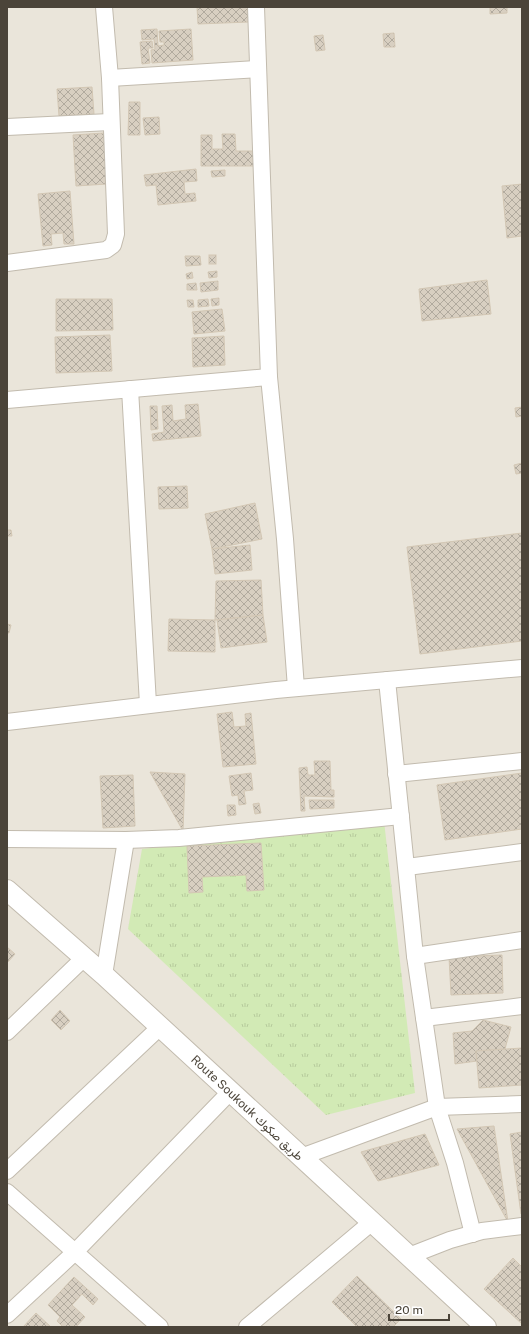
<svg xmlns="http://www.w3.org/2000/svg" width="529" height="1334" font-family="'Public Sans',Vazirmatn,sans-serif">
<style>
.residential{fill:#eae5da}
.park{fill:url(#park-tufts)}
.building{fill:url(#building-cross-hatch);stroke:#d3c7b4}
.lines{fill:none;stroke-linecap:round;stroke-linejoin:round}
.minor-casing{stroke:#c2bbae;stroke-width:18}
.tertiary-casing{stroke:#c2bbae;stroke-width:22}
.minor{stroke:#fff;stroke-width:16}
.tertiary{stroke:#fff;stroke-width:20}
.labels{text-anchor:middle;stroke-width:3;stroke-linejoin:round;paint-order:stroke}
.street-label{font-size:12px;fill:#4b4439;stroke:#fff}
</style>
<defs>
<pattern id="park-tufts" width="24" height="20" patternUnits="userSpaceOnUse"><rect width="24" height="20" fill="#d2eab5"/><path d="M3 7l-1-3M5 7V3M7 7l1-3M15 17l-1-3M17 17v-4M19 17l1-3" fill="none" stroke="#b6ca9c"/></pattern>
<pattern id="building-cross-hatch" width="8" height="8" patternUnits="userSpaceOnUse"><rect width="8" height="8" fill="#d8cfc1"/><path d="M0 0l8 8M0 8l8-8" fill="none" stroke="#b1aa9e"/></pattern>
</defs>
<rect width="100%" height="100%" fill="#f6f3ec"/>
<rect class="residential" x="7" y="7" width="515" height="1320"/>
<path class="park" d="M 384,821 L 415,1093 L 326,1115 L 128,929 L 142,849 Z"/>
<g class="building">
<path d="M 197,7 L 249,7 L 249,22 L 198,24 Z"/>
<path d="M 490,7 L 507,7 L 507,13 L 490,14 Z"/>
<path d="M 157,29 L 158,46 L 164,45 L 164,42 L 160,42 L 159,31 L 191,29 L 193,60 L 152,63 L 151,50 L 155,49 L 154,39 L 142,40 L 141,30 Z"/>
<path d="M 394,33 L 395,47 L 384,47 L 383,34 Z"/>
<path d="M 323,35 L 325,50 L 316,51 L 314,36 Z"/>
<path d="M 152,41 L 153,48 L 148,48 L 150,63 L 142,64 L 140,42 Z"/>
<path d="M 92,87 L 94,114 L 59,116 L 57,89 Z"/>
<path d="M 129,102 L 140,102 L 140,135 L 128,135 Z"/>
<path d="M 159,117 L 160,134 L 145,135 L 143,118 Z"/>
<path d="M 104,133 L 107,184 L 76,186 L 73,135 Z"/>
<path d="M 222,134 L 235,134 L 236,151 L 255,151 L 255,166 L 201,166 L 201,135 L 212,135 L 212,149 L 223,149 Z"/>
<path d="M 196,169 L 197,181 L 184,182 L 185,194 L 195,193 L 196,201 L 158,205 L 156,185 L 146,186 L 144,175 Z"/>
<path d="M 225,170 L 225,176 L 212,177 L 211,171 Z"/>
<path d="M 522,184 L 522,236 L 507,238 L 502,186 Z"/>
<path d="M 70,191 L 74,244 L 64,244 L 63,233 L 51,234 L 52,245 L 43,246 L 38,194 Z"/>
<rect x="209" y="255" width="7" height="9"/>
<path d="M 185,256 L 200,256 L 201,265 L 186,266 Z"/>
<path d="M 217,271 L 217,277 L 209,278 L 208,272 Z"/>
<path d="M 192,272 L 193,278 L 187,279 L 186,274 Z"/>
<path d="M 487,280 L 491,314 L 422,321 L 419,289 Z"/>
<path d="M 218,281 L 218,290 L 201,292 L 200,283 Z"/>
<path d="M 196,283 L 197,290 L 187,290 L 187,284 Z"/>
<path d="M 219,298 L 219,305 L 212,306 L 211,299 Z"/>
<path d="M 56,299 L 112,299 L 113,330 L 56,331 Z"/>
<path d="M 208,299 L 209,306 L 198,307 L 198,300 Z"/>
<path d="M 187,300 L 193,300 L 194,307 L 188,307 Z"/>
<path d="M 222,309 L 225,331 L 194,334 L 192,312 Z"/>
<path d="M 110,335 L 112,371 L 56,373 L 55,337 Z"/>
<path d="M 224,336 L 225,365 L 193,367 L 192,338 Z"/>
<path d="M 198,404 L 201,436 L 153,441 L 152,434 L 164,432 L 162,406 L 172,405 L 173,421 L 186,419 L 185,405 Z"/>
<path d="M 150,406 L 157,406 L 158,429 L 151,430 Z"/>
<path d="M 522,407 L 522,416 L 516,417 L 515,408 Z"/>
<path d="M 522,463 L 522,473 L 516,474 L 514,465 Z"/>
<path d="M 187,486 L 188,508 L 159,509 L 158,487 Z"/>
<path d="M 255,503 L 262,539 L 212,549 L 205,514 Z"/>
<path d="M 7,530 L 11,530 L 12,536 L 7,536 Z"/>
<path d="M 522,533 L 522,641 L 420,654 L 407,547 Z"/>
<path d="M 250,545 L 252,570 L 215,574 L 212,549 Z"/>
<path d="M 261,580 L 263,615 L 215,620 L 216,581 Z"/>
<path d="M 263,615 L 267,642 L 221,648 L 217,620 Z"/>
<path d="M 169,619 L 215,620 L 215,652 L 168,651 Z"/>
<path d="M 7,624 L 11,625 L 9,633 L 7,633 Z"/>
<path d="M 232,712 L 234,727 L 246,726 L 245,714 L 251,713 L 256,764 L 223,767 L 217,714 Z"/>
<path d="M 314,761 L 330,761 L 331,790 L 334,790 L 334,797 L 304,796 L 305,811 L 301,811 L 299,768 L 307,767 L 308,775 L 315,775 Z"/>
<path d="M 150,772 L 185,774 L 183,831 Z"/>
<path d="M 251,773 L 253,790 L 244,791 L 246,804 L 239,805 L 238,795 L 232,796 L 229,776 Z"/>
<path d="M 522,773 L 522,829 L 445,840 L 437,785 Z"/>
<path d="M 133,775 L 135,826 L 103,828 L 100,776 Z"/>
<path d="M 309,800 L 334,800 L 334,808 L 310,809 Z"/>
<path d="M 259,803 L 261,813 L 255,814 L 253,804 Z"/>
<path d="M 227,805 L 235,805 L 236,815 L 228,816 Z"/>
<path d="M 261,843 L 264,890 L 247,891 L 246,875 L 202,877 L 203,892 L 189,893 L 187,846 Z"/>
<path d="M 7,947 L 15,954 L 7,963 Z"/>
<path d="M 502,955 L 503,993 L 451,995 L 449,957 Z"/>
<path d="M 60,1010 L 70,1021 L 61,1030 L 51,1020 Z"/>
<path d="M 483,1020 L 511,1027 L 505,1049 L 476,1051 L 477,1061 L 455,1064 L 453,1033 L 472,1031 Z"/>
<path d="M 522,1048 L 522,1085 L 479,1088 L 476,1051 Z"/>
<path d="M 494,1126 L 508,1222 L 457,1129 Z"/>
<path d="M 522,1132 L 522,1213 L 521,1214 L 510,1134 Z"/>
<path d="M 425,1134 L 439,1165 L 378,1181 L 361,1152 Z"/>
<path d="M 513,1258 L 522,1267 L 522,1324 L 484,1289 Z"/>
<path d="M 357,1276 L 401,1319 L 393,1327 L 357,1327 L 332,1302 Z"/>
<path d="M 74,1277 L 98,1299 L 93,1305 L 82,1294 L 72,1305 L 85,1317 L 76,1327 L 63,1327 L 57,1321 L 60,1317 L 48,1305 Z"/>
<path d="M 36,1313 L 51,1327 L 23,1327 Z"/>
</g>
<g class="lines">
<g class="minor-casing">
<g id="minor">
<path d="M 256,7 L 269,377 L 285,539 L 296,688"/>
<path d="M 110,78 L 258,69"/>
<path d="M 7,127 L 110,122"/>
<path d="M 7,263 L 106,250 L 113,245 L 116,234 L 110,78 L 104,7"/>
<path d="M 130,389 L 148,704"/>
<path d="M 7,400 L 269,377"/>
<path d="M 387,680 L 415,956 L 437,1107 L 455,1163 L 473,1234"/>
<path d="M 7,722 L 276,690 L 522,668"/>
<path d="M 396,774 L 522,761"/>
<path d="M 7,839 L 126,840 L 179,838 L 401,816"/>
<path d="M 407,867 L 522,852"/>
<path d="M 415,956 L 522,940"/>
<path d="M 104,975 L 126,840"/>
<path d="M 424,1018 L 522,1006"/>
<path d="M 7,1032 L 84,958"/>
<path d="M 301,1157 L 437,1107 L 522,1104"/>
<path d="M 7,1171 L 160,1027"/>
<path d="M 7,1192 L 160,1327"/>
<path d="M 409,1256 L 450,1240 L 482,1231 L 522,1226"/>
<path d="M 7,1315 L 75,1252 L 230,1092"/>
<path d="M 247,1327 L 372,1222"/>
</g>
</g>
<g class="tertiary-casing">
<path id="tertiary" d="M 7,890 L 104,975 L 486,1327"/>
</g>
<use href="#minor" class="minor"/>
<use href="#tertiary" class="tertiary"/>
</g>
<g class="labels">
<g class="street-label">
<text transform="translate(247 1108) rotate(43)" y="4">Route Soukouk طريق صكوك</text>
</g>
</g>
<rect width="529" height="1334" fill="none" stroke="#4b4439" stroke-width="16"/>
<path d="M389 1314v6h60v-6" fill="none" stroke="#4b4439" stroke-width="2"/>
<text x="395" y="1314" font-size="12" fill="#4b4439" stroke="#ffffff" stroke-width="3" paint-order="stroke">20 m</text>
</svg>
